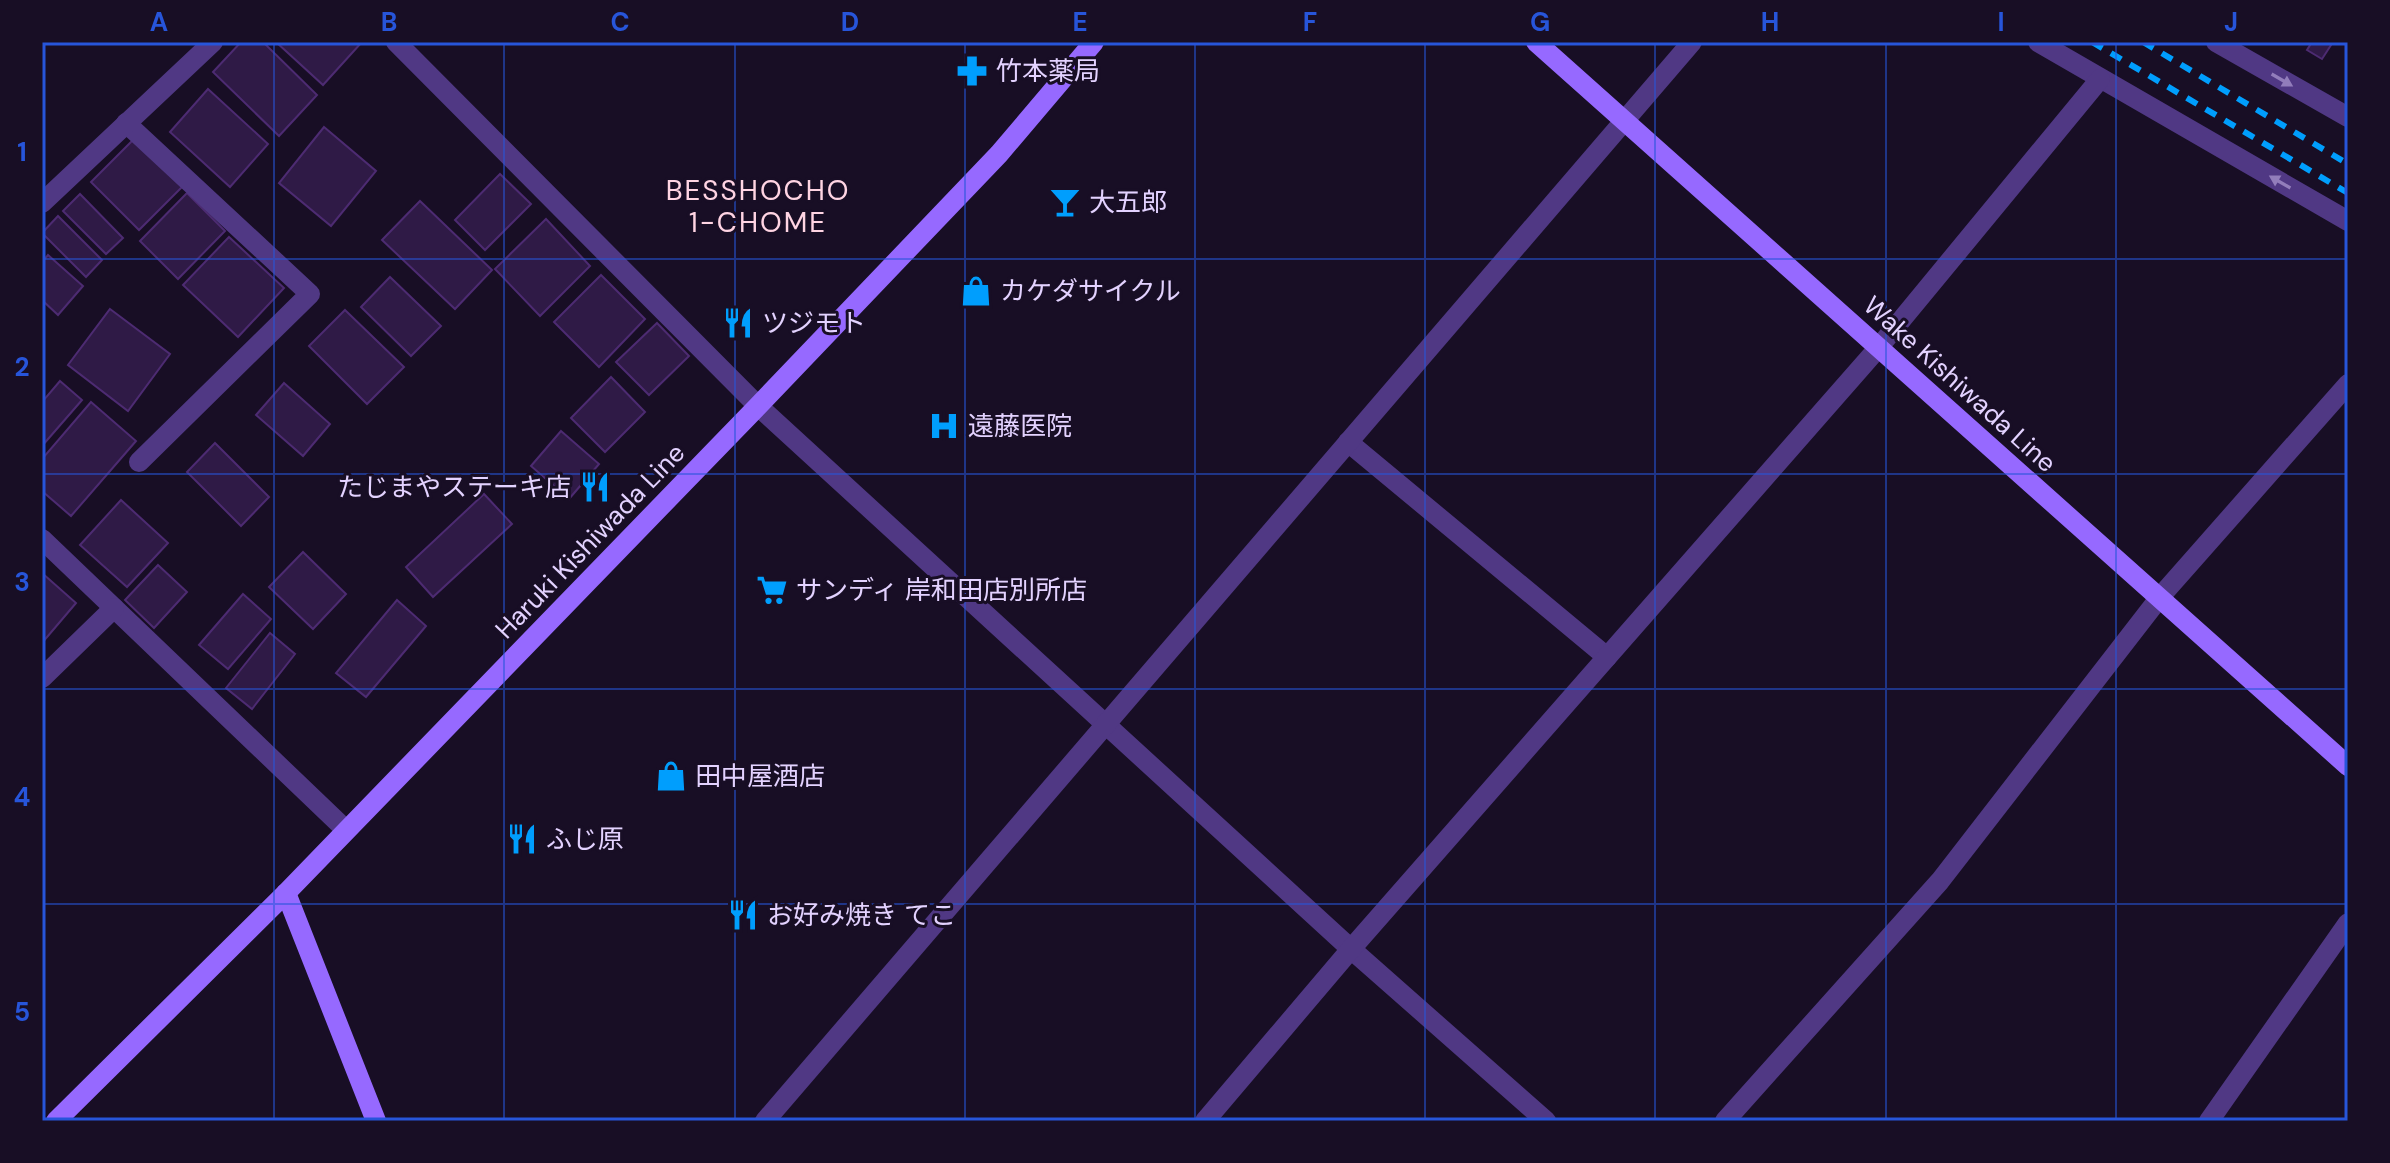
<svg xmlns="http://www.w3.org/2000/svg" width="2390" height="1163" font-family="'DM Sans','Noto Sans JP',sans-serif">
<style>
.building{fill:#2f1a46;stroke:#4d2b72;stroke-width:2}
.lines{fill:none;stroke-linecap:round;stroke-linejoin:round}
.street{stroke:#503884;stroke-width:20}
.secondary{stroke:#9669ff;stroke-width:20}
.rail{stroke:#009efd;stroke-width:6;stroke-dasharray:12 10;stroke-linecap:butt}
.oneway{fill:#927dbb}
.grid{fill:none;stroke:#2755da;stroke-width:2;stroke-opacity:0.55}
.labels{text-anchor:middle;stroke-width:6;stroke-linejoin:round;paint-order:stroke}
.poi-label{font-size:26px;fill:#e3d2ff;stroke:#180e25;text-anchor:start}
.street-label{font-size:26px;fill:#e3d2ff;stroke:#180e25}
.neighbourhood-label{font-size:28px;letter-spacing:2px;fill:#ffd4e3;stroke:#180e25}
.neatline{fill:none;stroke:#2755da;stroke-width:3}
.grid-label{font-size:26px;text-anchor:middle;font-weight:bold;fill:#2755da}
</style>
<rect width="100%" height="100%" fill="#180e25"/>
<g class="building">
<path d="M 241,42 L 263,42 L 317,95 L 279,136 L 213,72 Z"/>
<path d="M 276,42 L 362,42 L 323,85 Z"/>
<path d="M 2312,42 L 2333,42 L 2322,59 L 2307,50 Z"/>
<path d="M 208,89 L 268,144 L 230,187 L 170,132 Z"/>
<path d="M 324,127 L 376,171 L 331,226 L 279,183 Z"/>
<path d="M 134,139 L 182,187 L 139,230 L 91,182 Z"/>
<path d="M 500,174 L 531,204 L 485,250 L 455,220 Z"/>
<path d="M 187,193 L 225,231 L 178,279 L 140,241 Z"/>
<path d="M 80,194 L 123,238 L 106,254 L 63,211 Z"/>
<path d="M 420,201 L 492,270 L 455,309 L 382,240 Z"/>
<path d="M 58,216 L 102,260 L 86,277 L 42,233 Z"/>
<path d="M 546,219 L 590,266 L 540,316 L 495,269 Z"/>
<path d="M 229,237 L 284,288 L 238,337 L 183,285 Z"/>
<path d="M 48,255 L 83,286 L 58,315 L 42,300 L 42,262 Z"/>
<path d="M 601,275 L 645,319 L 599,367 L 554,322 Z"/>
<path d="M 390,277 L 441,326 L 411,356 L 361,307 Z"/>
<path d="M 110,309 L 170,354 L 128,411 L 68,365 Z"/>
<path d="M 345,310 L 404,367 L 367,404 L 309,346 Z"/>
<path d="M 657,323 L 689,356 L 649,395 L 616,362 Z"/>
<path d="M 611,377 L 645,412 L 605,452 L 571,418 Z"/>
<path d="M 60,381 L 82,400 L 42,446 L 42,402 Z"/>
<path d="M 284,383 L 330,424 L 303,456 L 256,415 Z"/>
<path d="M 91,402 L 136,441 L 71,516 L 42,491 L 42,459 Z"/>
<path d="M 561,431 L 599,464 L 569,499 L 531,466 Z"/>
<path d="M 215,443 L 269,497 L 241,526 L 187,472 Z"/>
<path d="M 484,494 L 512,524 L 433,597 L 406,567 Z"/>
<path d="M 121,500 L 168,543 L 127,587 L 80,545 Z"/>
<path d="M 303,552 L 346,594 L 313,629 L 269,587 Z"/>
<path d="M 158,565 L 187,592 L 154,628 L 125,600 Z"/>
<path d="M 42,573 L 76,603 L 42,643 Z"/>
<path d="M 243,594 L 271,619 L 228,669 L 199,645 Z"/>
<path d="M 397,600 L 426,626 L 366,697 L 336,673 Z"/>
<path d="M 270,633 L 295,654 L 252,709 L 226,688 Z"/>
</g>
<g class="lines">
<g class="street">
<path d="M 396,42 L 758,406 L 1351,949 L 1546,1121"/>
<path d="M 2038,42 L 2348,221"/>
<path d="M 2216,42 L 2348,117"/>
<path d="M 126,123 L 310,294 L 139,462"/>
<path d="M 42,203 L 213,42"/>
<path d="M 1348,442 L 1607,657"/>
<path d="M 42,539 L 346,830"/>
<path d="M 42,678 L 114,608"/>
<path d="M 765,1121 L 1692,42"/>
<path d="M 1205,1121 L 1351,949 L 1879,347 L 2100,79"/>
<path d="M 1725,1121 L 1940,881 L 2160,597 L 2348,384"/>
<path d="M 2209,1121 L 2348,923"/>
</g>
<g class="secondary">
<path d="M 1536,42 L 2348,766"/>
<path d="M 286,893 L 376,1121"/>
<path d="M 56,1121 L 286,893 L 758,406 L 999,154 L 1094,42"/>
</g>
<g class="rail">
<path d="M 2092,42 L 2348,193"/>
<path d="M 2143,42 L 2348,164"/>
</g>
</g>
<defs><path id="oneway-solid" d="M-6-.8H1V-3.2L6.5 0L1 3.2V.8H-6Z" transform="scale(2)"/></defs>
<g class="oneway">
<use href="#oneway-solid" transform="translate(2282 80) rotate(30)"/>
<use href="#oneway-solid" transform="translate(2280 182) rotate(-150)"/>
</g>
<path class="grid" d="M 274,42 L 274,1121M 504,42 L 504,1121M 735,42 L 735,1121M 965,42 L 965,1121M 1195,42 L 1195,1121M 1425,42 L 1425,1121M 1655,42 L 1655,1121M 1886,42 L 1886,1121M 2116,42 L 2116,1121M 42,259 L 2348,259M 42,474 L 2348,474M 42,689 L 2348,689M 42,904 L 2348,904"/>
<defs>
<g id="pharmacy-bare" transform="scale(2.4)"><path d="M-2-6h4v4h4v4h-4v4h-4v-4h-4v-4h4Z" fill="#009efd" stroke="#180e25" stroke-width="2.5" paint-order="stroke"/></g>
<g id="bar-bare" transform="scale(2.4)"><path d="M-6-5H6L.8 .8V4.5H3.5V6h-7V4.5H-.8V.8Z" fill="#009efd" stroke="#180e25" stroke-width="2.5" paint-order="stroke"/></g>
<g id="shop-bare" transform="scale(2.4)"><path d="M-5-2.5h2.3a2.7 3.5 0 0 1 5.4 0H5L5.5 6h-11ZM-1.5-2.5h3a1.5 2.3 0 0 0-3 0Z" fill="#009efd" stroke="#180e25" stroke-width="2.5" paint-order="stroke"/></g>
<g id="restaurant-bare" transform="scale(2.4)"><path d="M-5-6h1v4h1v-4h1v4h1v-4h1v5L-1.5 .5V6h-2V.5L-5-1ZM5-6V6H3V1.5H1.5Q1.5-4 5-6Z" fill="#009efd" stroke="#180e25" stroke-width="2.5" paint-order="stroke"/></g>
<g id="hospital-bare" transform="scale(2.4)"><path d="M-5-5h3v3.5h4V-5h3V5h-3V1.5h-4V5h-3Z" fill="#009efd" stroke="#180e25" stroke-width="2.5" paint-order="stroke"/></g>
<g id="supermarket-bare" transform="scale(2.4)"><path d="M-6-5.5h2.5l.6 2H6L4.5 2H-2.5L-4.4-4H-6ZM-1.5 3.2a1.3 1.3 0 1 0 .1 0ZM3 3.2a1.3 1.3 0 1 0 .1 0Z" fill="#009efd" stroke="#180e25" stroke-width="2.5" paint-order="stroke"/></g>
</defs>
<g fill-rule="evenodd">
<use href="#pharmacy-bare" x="972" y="71"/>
<use href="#bar-bare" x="1065" y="202"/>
<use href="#shop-bare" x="976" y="291"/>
<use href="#restaurant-bare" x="738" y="323"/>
<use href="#hospital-bare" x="944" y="426"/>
<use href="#restaurant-bare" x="595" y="487"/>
<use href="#supermarket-bare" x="772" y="590"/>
<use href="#shop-bare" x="671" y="776"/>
<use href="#restaurant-bare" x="522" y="839"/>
<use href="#restaurant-bare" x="743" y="915"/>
</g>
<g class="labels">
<g class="poi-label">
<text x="996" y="80">竹本薬局</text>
<text x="1089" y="211">大五郎</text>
<text x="1000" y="300">カケダサイクル</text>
<text x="762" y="332">ツジモト</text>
<text x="968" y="435">遠藤医院</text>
<text x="571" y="496" text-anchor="end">たじまやステーキ店</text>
<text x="796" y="599">サンディ 岸和田店別所店</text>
<text x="695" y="785">田中屋酒店</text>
<text x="546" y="848">ふじ原</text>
<text x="767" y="924">お好み焼き てこ</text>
</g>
<g class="street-label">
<text transform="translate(1960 384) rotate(42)" y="9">Wake Kishiwada Line</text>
<text transform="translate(590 541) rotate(-46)" y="9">Haruki Kishiwada Line</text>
</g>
<g class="neighbourhood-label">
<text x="758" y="200">BESSHOCHO<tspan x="758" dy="32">1-CHOME</tspan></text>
</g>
</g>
<rect width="2390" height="1163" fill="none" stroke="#180e25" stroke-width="88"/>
<rect x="44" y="44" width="2302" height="1075" class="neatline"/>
<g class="grid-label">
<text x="159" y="31">A</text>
<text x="389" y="31">B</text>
<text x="620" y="31">C</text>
<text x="850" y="31">D</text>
<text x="1080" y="31">E</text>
<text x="1310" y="31">F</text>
<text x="1540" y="31">G</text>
<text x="1770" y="31">H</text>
<text x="2001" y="31">I</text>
<text x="2231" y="31">J</text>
<text x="22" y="161">1</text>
<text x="22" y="376">2</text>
<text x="22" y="591">3</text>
<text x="22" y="806">4</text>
<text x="22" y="1021">5</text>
</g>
</svg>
